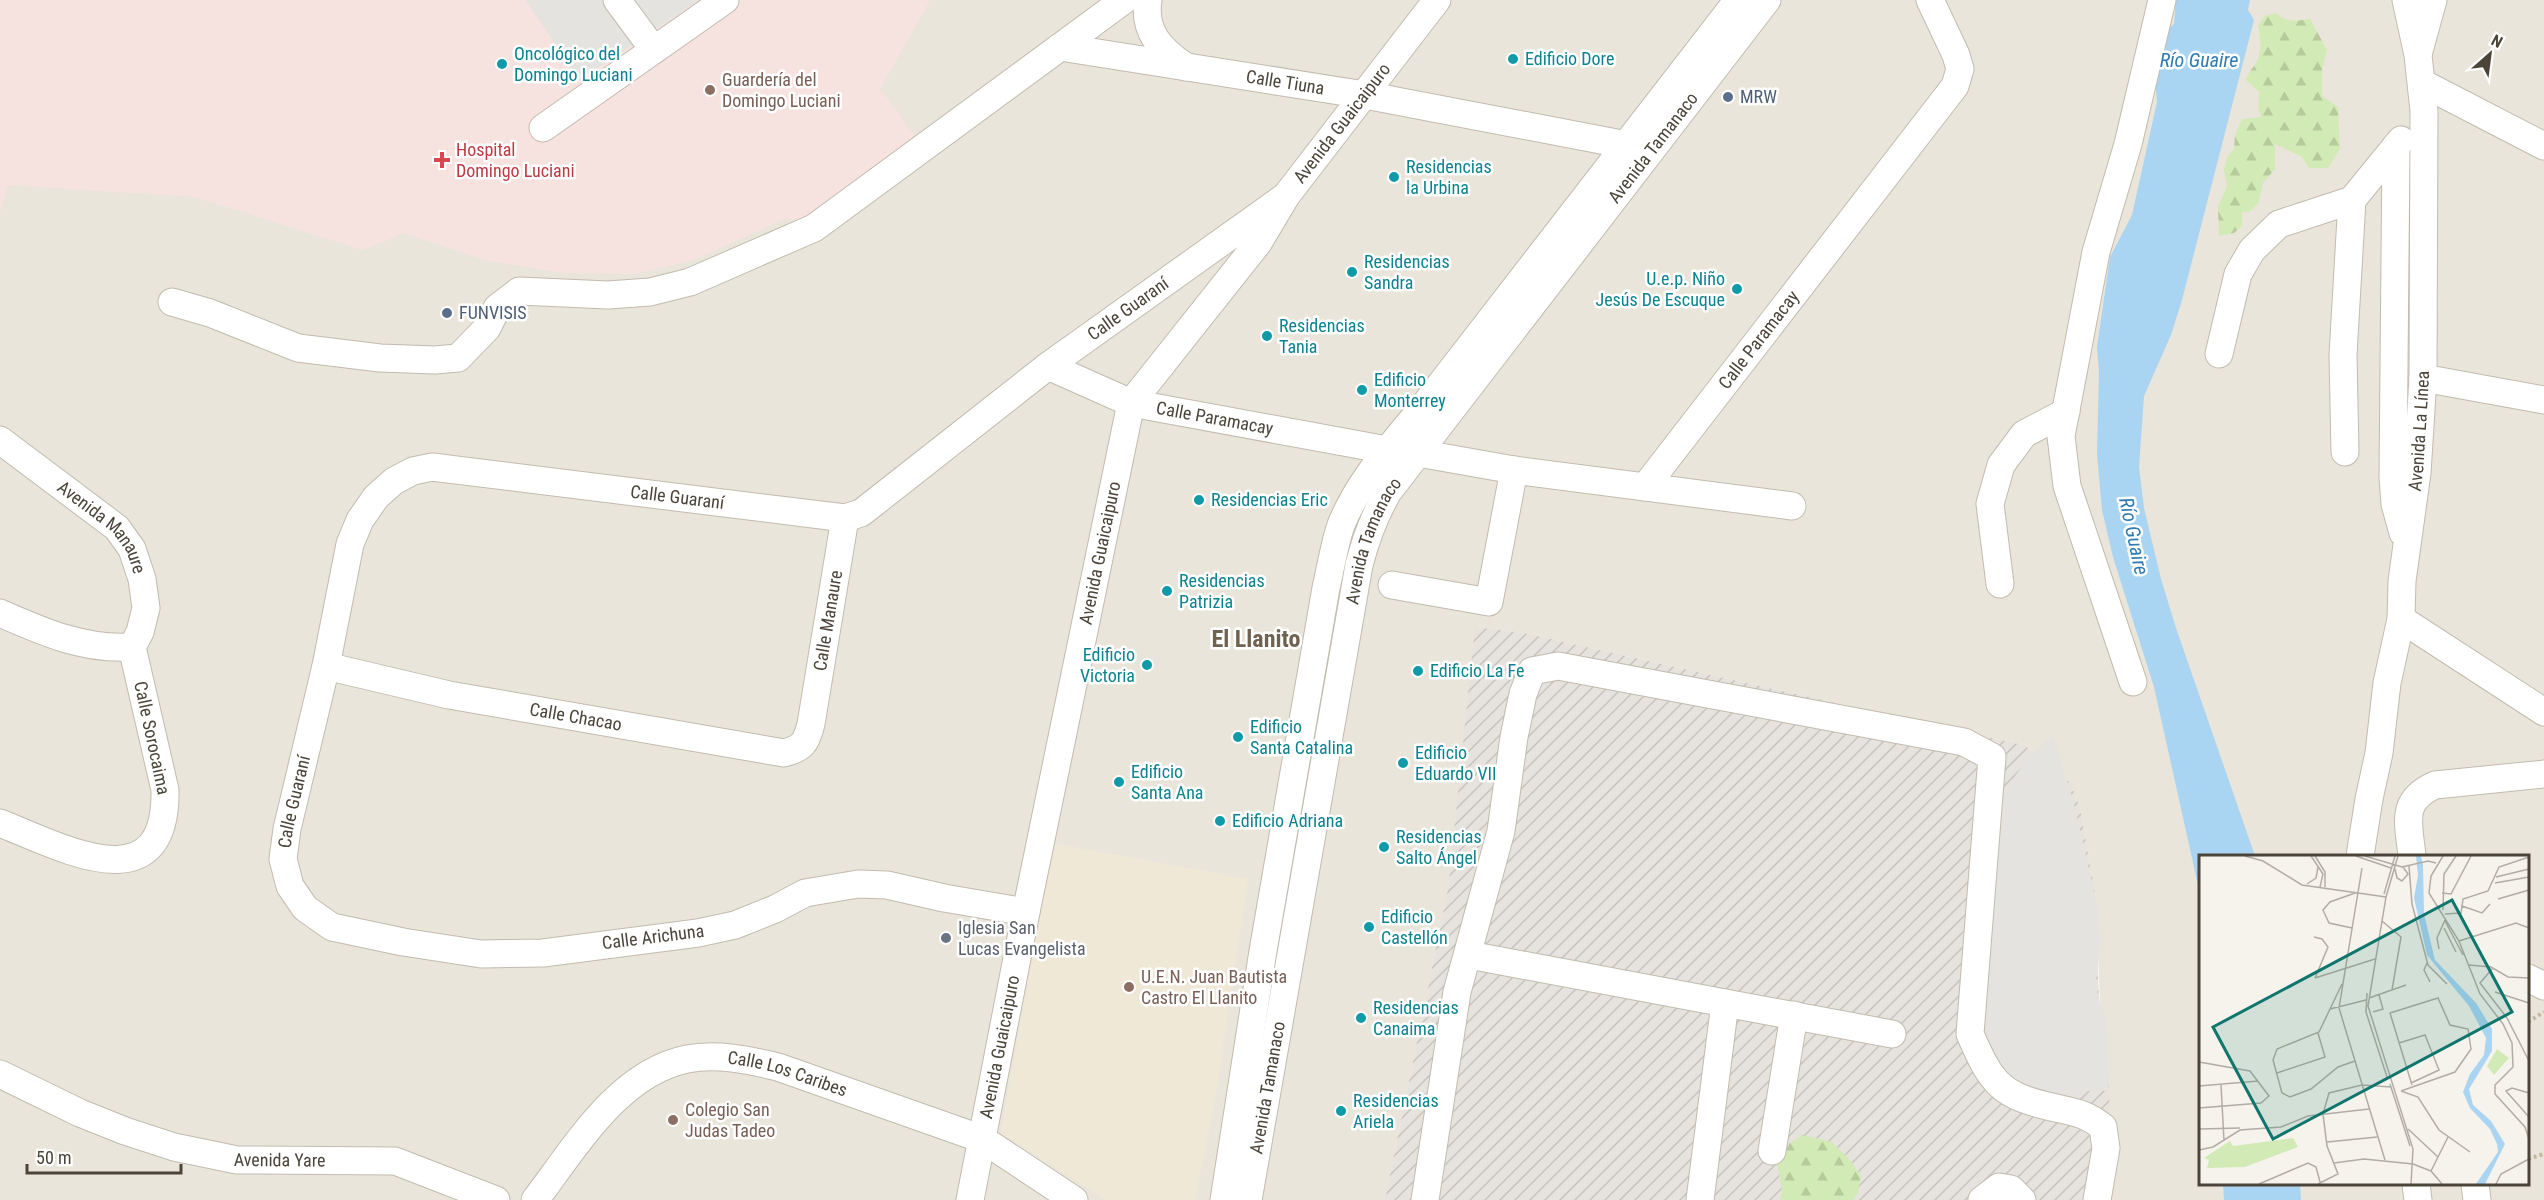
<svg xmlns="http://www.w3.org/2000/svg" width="2544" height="1200" font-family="'Roboto Condensed',sans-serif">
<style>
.residential{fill:#eae5da;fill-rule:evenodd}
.industrial{fill:url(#industrial-furrows)}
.education{fill:#efe8d6}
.medical{fill:#f6e3e0}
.forest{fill:url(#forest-firs)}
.parking{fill:#e5e3e0}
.water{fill:#a9d4f2}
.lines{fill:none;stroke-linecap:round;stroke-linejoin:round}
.minor-casing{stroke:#c2bbae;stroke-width:29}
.path{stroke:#c4b79f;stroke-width:4;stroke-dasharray:3 3;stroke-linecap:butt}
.minor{stroke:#fff;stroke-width:27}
.culture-dot{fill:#0f9aa8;stroke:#fff;stroke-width:2}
.education-dot{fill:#8d6e63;stroke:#fff;stroke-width:2}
.service-dot{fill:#5c6f8a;stroke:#fff;stroke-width:2}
.health-dot{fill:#e0444e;stroke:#fff;stroke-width:2}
.worship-dot{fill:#6b7280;stroke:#fff;stroke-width:2}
.labels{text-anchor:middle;stroke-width:5;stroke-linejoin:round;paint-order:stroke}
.culture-label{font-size:18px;fill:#0d838f;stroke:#fff;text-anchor:start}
.education-label{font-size:18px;fill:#785e54;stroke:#fff;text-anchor:start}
.street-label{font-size:18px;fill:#4b4439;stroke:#fff}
.service-label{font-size:18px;fill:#4e5e75;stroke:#fff;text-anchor:start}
.health-label{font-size:18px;fill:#be3a42;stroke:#fff;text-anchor:start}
.worship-label{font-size:18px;fill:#5b616d;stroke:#fff;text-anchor:start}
.water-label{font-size:20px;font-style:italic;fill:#2e7ab2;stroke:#fff}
.district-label{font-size:24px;font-weight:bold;fill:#6e6250;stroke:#fff}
.inset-road{fill:none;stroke:#b2ada4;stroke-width:1.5}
.view{fill:#0f766e;fill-opacity:0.15;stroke:#0f766e;stroke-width:3}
.inset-edge{fill:none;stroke:#4b4439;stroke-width:3}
</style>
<defs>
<pattern id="industrial-furrows" width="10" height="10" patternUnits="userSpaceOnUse" patternTransform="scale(1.5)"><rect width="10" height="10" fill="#e6e2dd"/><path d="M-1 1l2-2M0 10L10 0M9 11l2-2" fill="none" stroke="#c7c3be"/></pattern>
<pattern id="forest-firs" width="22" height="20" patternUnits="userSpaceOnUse" patternTransform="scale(1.5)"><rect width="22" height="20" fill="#d2eab5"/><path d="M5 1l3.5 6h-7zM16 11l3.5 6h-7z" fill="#b6ca9c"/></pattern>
</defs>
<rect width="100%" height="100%" fill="#f6f3ec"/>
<path class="residential" d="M 0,0 L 2544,0 L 2544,1200 L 2096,1200 L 2101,1022 L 2096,898 L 2080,808 L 2071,784 L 2048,760 L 2023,745 L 1524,633 L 1476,627 L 1448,889 L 1385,1200 L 0,1200 ZM 2200,856 L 2528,856 L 2528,1184 L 2200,1184 Z"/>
<path class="industrial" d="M 1475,627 L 1524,633 L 2023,745 L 2048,760 L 2071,784 L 2080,808 L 2096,898 L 2098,982 L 2101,1022 L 2107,1040 L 2110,1122 L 2096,1200 L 1385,1200 L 1448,889 Z"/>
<path class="education" d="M 1052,843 L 1248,879 L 1216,1094 L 1195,1200 L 1106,1200 L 1001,1133 Z"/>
<path class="medical" d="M 0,0 L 930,0 L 880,89 L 914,135 L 812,221 L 784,219 L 694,260 L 635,274 L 562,273 L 485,260 L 404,233 L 362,250 L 195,197 L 8,185 L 0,211 Z"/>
<g class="forest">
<path d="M 2276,13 C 2286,23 2297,21 2310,19 L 2327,50 L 2322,69 L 2322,96 L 2338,107 L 2340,149 L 2328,168 L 2309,168 L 2302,157 L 2275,144 L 2275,169 L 2263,183 L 2258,204 L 2249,212 L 2242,212 L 2242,226 L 2234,233 L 2219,236 L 2218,207 L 2227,186 L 2224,170 L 2227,157 L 2234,149 L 2235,135 L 2242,119 L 2261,117 L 2258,108 L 2259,92 L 2246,80 C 2248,71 2255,67 2258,59 C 2262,48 2260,36 2258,25 L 2265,16 Z"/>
<path d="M 1803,1135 L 1832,1142 L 1851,1161 L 1861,1176 L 1858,1193 L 1853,1200 L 1780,1200 L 1782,1190 L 1777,1163 L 1790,1143 Z"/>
</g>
<g class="parking">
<path d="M 525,0 L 699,0 L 580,80 Z"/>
<path d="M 2053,734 L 2073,800 L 2098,909 L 2097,925 L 2101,937 L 2096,980 L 2098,997 L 2107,1024 L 2109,1074 L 2108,1091 L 2092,1090 L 2062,1100 L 2050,1101 L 1988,1066 L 1976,1005 L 1994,804 L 2030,756 Z"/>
</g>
<g class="water">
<path d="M 2176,0 L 2250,0 L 2248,10 L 2254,20 L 2182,300 L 2171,335 L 2144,396 L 2139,467 L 2144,508 L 2161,579 L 2176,628 L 2255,856 L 2200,856 L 2200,894 L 2154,687 L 2113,557 L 2102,510 L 2097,454 L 2099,372 L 2097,347 L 2110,257 L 2132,215 L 2157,102 L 2154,66 L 2165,31 L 2174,24 Z"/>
<path d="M 2223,1184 L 2300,1184 L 2301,1200 L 2224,1200 Z"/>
</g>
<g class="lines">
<g class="minor-casing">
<g id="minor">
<path d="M 617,0 L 654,50"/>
<path d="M 1148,0 C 1143,32 1161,50 1186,67"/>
<path id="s1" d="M 1060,47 L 1365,95 L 1627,145 L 1640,150"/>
<path d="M 2419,51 L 2433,0"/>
<path d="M 2422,83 L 2544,146"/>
<path d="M 543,128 L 725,0"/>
<path d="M 2396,146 L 2393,478 L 2395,504 L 2403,533"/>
<path d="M 172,302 L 210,313 L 298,348 L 380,358 L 435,360 L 458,358 L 487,328 L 497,308 L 519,291 L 608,295 L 650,292 L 690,282 L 814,228 L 1124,0"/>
<path d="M 2219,354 L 2238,274 L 2252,250 L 2279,224 L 2352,200 L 2401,140"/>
<path id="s2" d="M 1048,366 L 1131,403 L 1387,450"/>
<path d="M 2423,378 L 2544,400"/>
<path id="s3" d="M 0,440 L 117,528 L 132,549 L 142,579 L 146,608 L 140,632 L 132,647"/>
<path d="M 2345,452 L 2343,355 L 2352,200"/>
<path d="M 1418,453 L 1514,470 L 1792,506"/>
<path id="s4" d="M 1645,487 L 1955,86 L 1960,69 L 1956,55 L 1930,0"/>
<path d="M 2000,584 L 1990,504 L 2001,465 L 2024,434 L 2066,412"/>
<path d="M 1392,585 L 1489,602 L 1514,470"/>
<path d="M 0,613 C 43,632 84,650 132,647"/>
<path d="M 2401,619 L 2544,712"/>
<path id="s5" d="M 326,666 L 449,695 L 784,753 C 803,748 806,743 811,724 L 845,518"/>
<path d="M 2133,682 L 2067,486 L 2061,436 L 2096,252 L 2128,144 L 2162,0"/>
<path d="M 0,823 C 61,847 167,906 165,790 L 132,647"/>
<path id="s6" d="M 2360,856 L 2369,799 L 2379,753 L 2387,683 L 2401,619 L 2402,581 L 2417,473 L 2423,378 L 2424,111 L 2418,55 L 2406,0"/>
<path d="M 2412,856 C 2409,824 2399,801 2435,785 L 2544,774"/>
<path id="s7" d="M 1026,912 L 944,898 L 887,885 L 858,884 L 805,893 L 775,909 L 735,925 L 698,933 L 543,953 L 481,954 L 403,942 L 332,927 L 305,908 L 290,886 L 283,859 L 287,829 L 326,666 L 350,544 L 360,520 L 376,497 L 394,481 L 413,471 L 432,467 L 845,518 L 861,513 L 1048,366 L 1286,196"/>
<path d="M 1469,955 L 1725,1003 L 1700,1200"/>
<path d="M 2528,978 L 2544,986"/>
<path d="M 1725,1003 L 1892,1034"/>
<path id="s8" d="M 0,1074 L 80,1113 L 125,1131 L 174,1147 L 237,1160 L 395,1161 L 496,1200"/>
<path d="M 1772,1151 L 1794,1015"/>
<path d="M 2416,1184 L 2418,1200"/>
<path d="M 2475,1184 L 2477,1200"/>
<path id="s9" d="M 535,1200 C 575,1148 618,1073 687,1059 C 716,1053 749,1060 778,1067 L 982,1139 L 1074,1200"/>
<path id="s10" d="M 970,1200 L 1026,912 L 1131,403 L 1258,243 L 1286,196 L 1437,0"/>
<path d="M 1224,1200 L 1263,951 L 1326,588 C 1331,567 1334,545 1341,525 C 1359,480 1393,444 1423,407 L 1738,0"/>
<path id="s11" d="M 1248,1200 L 1359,565 C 1366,538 1374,516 1388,492 L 1767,0"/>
<path d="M 1425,1200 L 1457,992 L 1501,831 L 1514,737 L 1523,694 L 1532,671 L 1558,666 L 1964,742 L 1992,757 L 1970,1034 C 1992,1085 2001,1096 2056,1108 C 2078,1113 2086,1114 2103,1127 L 2106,1148 L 2097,1200"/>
<path d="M 1982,1200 L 1999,1187 L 2011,1189 L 2022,1200"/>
</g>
</g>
<g class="path">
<path d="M 2528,1022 L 2544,1012"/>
<path d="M 2528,1159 L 2544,1154"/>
</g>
<use href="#minor" class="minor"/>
</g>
<g class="culture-dot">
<circle cx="1513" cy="59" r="6"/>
<circle cx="502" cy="64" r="6"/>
<circle cx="1394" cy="177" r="6"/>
<circle cx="1352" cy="272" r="6"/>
<circle cx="1737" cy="289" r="6"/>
<circle cx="1267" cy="336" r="6"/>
<circle cx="1362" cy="390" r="6"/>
<circle cx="1199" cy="500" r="6"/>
<circle cx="1167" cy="591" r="6"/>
<circle cx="1147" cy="665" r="6"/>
<circle cx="1418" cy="671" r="6"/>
<circle cx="1238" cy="737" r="6"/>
<circle cx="1403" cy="763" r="6"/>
<circle cx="1119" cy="782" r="6"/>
<circle cx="1220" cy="821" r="6"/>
<circle cx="1384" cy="847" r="6"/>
<circle cx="1369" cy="927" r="6"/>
<circle cx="1361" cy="1018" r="6"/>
<circle cx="1341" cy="1111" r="6"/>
</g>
<g class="education-dot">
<circle cx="710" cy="90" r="6"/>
<circle cx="1129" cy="987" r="6"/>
<circle cx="673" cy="1120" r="6"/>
</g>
<g class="service-dot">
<circle cx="1728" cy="97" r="6"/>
<circle cx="447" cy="313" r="6"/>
</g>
<path class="health-dot" d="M439 151h6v6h6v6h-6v6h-6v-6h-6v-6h6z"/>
<circle class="worship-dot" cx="946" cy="938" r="6"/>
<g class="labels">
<g class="culture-label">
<text x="514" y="60">Oncológico del<tspan x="514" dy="21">Domingo Luciani</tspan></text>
<text x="1525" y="65">Edificio Dore</text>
<text x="1406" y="173">Residencias<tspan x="1406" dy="21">la Urbina</tspan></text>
<text x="1364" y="268">Residencias<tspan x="1364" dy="21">Sandra</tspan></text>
<text x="1725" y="285" text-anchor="end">U.e.p. Niño<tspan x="1725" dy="21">Jesús De Escuque</tspan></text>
<text x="1279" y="332">Residencias<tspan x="1279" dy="21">Tania</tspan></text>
<text x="1374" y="386">Edificio<tspan x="1374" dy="21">Monterrey</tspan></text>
<text x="1211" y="506">Residencias Eric</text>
<text x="1179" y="587">Residencias<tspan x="1179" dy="21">Patrizia</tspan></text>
<text x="1135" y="661" text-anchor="end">Edificio<tspan x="1135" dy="21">Victoria</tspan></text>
<text x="1430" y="677">Edificio La Fe</text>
<text x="1250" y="733">Edificio<tspan x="1250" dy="21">Santa Catalina</tspan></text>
<text x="1415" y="759">Edificio<tspan x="1415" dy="21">Eduardo VII</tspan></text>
<text x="1131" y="778">Edificio<tspan x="1131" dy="21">Santa Ana</tspan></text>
<text x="1232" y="827">Edificio Adriana</text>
<text x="1396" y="843">Residencias<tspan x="1396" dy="21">Salto Ángel</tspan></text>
<text x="1381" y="923">Edificio<tspan x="1381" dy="21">Castellón</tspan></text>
<text x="1373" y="1014">Residencias<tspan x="1373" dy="21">Canaima</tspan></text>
<text x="1353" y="1107">Residencias<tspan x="1353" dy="21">Ariela</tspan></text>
</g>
<g class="education-label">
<text x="722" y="86">Guardería del<tspan x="722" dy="21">Domingo Luciani</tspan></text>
<text x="1141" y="983">U.E.N. Juan Bautista<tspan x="1141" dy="21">Castro El Llanito</tspan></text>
<text x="685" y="1116">Colegio San<tspan x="685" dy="21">Judas Tadeo</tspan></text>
</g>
<g class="street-label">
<text dy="6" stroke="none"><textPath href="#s1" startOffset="228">Calle Tiuna</textPath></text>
<text dy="6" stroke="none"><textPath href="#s10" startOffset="1164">Avenida Guaicaipuro</textPath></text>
<text dy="6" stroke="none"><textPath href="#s11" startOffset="1158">Avenida Tamanaco</textPath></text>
<text dy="6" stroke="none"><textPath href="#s7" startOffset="2007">Calle Guaraní</textPath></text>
<text dy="6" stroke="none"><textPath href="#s4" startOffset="186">Calle Paramacay</textPath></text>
<text dy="6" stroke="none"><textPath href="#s2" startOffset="176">Calle Paramacay</textPath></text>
<text dy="6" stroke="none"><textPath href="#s6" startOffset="430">Avenida La Línea</textPath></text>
<text dy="6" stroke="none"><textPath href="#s7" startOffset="1485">Calle Guaraní</textPath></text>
<text dy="6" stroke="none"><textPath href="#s3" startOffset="136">Avenida Manaure</textPath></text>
<text dy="6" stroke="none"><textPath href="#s11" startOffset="672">Avenida Tamanaco</textPath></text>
<text dy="6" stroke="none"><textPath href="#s10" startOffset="660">Avenida Guaicaipuro</textPath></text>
<text dy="6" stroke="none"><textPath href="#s5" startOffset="614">Calle Manaure</textPath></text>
<text dy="6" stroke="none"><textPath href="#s5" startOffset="255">Calle Chacao</textPath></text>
<text transform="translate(152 738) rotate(78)" y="6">Calle Sorocaima</text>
<text dy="6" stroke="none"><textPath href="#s7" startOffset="855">Calle Guaraní</textPath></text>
<text transform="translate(653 937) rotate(-7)" y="6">Calle Arichuna</text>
<text dy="6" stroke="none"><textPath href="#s10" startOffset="156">Avenida Guaicaipuro</textPath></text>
<text dy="6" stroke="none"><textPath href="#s9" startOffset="315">Calle Los Caribes</textPath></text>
<text dy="6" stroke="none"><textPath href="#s11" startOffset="114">Avenida Tamanaco</textPath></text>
<text dy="6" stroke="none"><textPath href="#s8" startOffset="296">Avenida Yare</textPath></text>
</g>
<g class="service-label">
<text x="1740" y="103">MRW</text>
<text x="459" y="319">FUNVISIS</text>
</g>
<g class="health-label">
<text x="456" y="156">Hospital<tspan x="456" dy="21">Domingo Luciani</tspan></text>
</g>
<g class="worship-label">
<text x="958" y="934">Iglesia San<tspan x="958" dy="21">Lucas Evangelista</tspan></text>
</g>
<g class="water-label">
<text x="2199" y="67">Río Guaire</text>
<text transform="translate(2134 536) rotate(78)" y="7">Río Guaire</text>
</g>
<g class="district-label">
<text x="1256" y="647">El Llanito</text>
</g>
</g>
<g transform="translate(2199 855)">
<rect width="330" height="330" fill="#f6f3ec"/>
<path d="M 298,194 L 310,203 L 295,220 L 288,211 Z" fill="#d2eab5"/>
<path d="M 94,283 L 99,292 L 46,312 L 8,313 L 10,305 L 5,303 L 31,286 L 34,291 Z" fill="#d2eab5"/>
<path d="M 217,1 L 222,1 L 224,10 L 225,59 L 236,105 L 277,148 L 293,174 L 293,196 L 270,234 L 274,250 L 292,266 L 306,289 L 286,329 L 277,329 L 299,297 L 298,289 L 291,274 L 271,253 L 264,237 L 271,219 L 285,200 L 287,183 L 270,151 L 228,100 L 215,43 L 219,20 Z" fill="#a9d4f2"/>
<path class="inset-road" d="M 46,1 L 64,6 L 103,30 L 187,42M 112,1 L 124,19 L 121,32M 116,1 L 126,17 L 126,32M 157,1 L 192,13M 166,1 L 203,12 L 229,6 L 237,8M 199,1 L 187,42 L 169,151 L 214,294 L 212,329M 244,1 L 232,21 L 230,38 L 260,86 L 281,139 L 304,169 L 313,188 L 314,212 L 296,230 L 296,239 L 326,272 L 330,284M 210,11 L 213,49 L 229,110 L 248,129M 163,13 L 140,153 L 186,305M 196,14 L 198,23 L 203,26 L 209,19 L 204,12M 297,22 L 330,14M 296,28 L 330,22M 108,29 L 117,23 L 119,12M 243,38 L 252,39 L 272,1M 185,39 L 196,1M 299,44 L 330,35M 263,51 L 283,58 L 291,49M 244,55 L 245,19 L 257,1M 246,59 L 262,58 L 264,44 L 289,36 L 300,12 L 330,2M 183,66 L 202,82 L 193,135M 246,66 L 264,100M 153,73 L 130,68 L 124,55 L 131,47 L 156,38M 245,73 L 257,97M 115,82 L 123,84 L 129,92 L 116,123M 260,86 L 317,68 L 330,73M 240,94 L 238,83 L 246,65M 228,108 L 225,115 L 231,127M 270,110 L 292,112 L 309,122 L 330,123M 294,113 L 281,128 L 308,163 L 330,206M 116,123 L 176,104M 143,129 L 120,177 L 78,194 L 74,205 L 83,238 L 91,242 L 112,234 L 139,212 L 156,206M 296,137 L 330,148M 168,138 L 167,157 L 188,222M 170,143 L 207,130M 131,154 L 167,145M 174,157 L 184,154 L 180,140M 200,188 L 226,180 L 240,215 L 212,228M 0,207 L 51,216 L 70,241 L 62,248 L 0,253M 78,218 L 126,202 L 119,178M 191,229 L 211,291M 22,230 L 25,286M 0,231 L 59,226M 202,236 L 256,217 L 272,194 L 269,174 L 251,170 L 239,143 L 191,158 L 213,230M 202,236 L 219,242 L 240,275 L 271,297M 330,238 L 313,233 L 307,236 L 330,262M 0,274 L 41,273M 209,274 L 239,302M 128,287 L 178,282M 0,295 L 14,292 L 41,275 L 82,272 L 109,261 L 170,254M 135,308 L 165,304 L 214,309 L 232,316 L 243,329M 232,316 L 249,282M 60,329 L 109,308 L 117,312 L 121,327M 119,329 L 139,319 L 128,291 L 124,259 L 130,238 L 163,230 L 192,232M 297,329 L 302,319 L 330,304"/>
<path class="view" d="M 253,45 L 313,157 L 74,284 L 14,172 Z"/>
<rect width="330" height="330" class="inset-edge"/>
</g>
<g transform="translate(2490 54) rotate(28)" stroke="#ffffff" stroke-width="4.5" paint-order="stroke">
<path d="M0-4.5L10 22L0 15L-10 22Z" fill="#4b4439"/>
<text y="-9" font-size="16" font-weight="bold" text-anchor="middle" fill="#4b4439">N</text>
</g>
<path d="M27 1164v9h154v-9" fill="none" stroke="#4b4439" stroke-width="3"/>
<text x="36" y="1164" font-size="18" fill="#4b4439" stroke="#ffffff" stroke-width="4.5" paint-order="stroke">50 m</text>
</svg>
